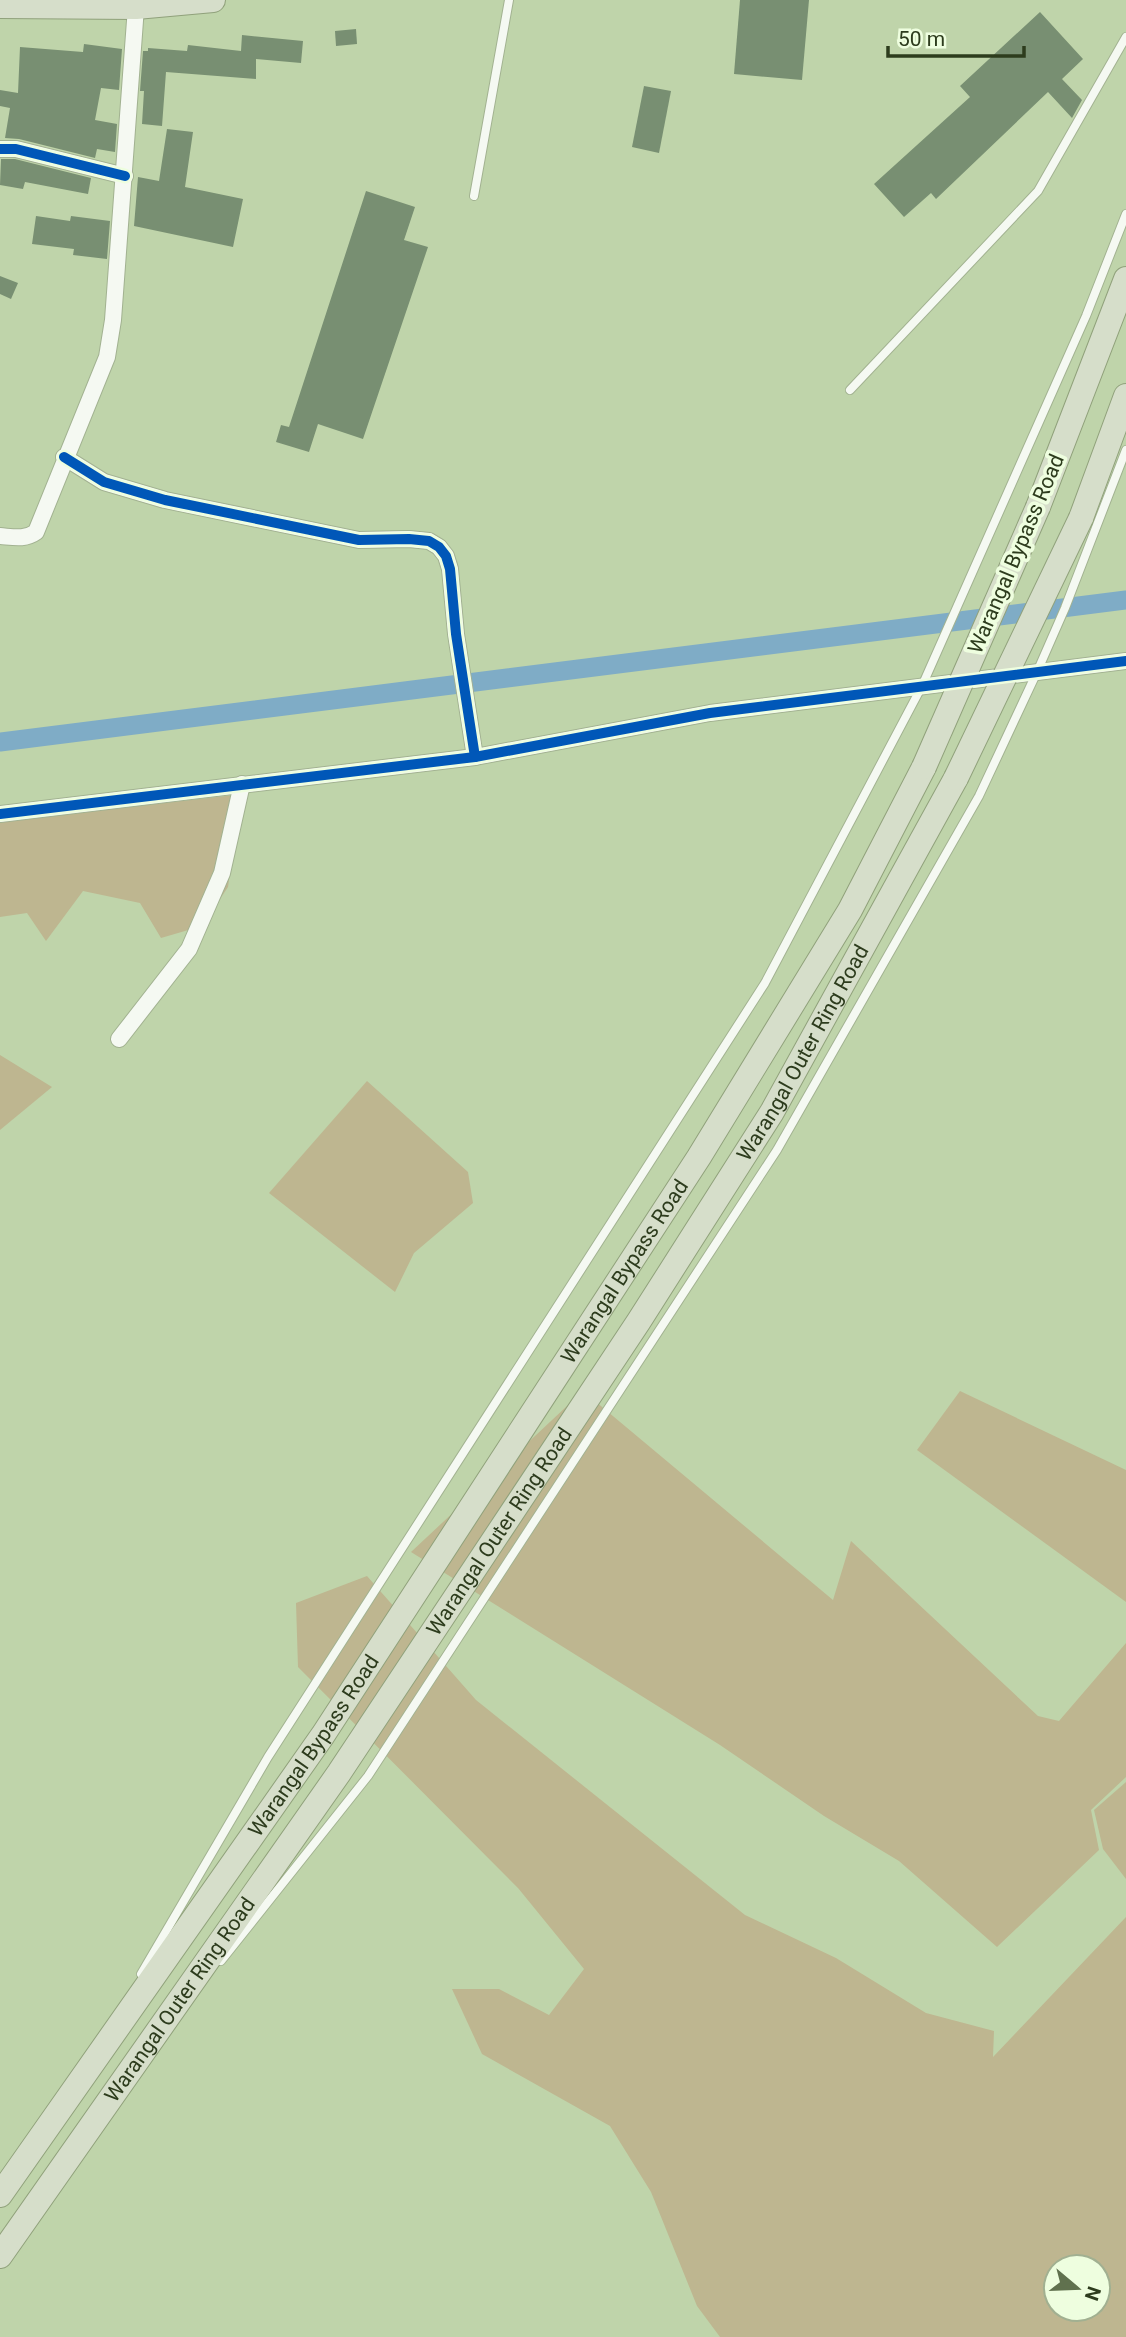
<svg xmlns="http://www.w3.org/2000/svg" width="1126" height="2337" font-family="Roboto,sans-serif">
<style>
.green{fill:#beb690;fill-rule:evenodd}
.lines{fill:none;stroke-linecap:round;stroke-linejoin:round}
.canal{stroke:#7facc6;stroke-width:19}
.building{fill:#788f72}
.service-casing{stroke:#a2b291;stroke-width:10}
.minor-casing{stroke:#a2b291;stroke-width:18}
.trunk-casing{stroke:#90a17b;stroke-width:26}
.service{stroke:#f5f9f2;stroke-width:8}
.minor{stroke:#f5f9f2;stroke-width:16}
.trunk{stroke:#d6deca;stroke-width:24}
.trunk-bridge-casing{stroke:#90a17b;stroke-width:26;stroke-linecap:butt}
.trunk-bridge{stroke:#d6deca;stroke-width:24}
.cycleway-casing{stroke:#eefedf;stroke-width:15}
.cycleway{stroke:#0057b8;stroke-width:10}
.labels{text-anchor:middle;stroke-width:7;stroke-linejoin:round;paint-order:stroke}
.street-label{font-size:21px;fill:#2d3c1d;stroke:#eefedf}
</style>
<rect width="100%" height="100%" fill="#bfd4aa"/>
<g class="green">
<path d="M 235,795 L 237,820 L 228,887 L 202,926 L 161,938 L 140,903 L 83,891 L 46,941 L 27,913 L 0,917 L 0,821 Z"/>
<path d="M 0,1055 L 52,1087 L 0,1130 Z"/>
<path d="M 367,1081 L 468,1172 L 473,1203 L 414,1253 L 395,1292 L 269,1193 Z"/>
<path d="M 583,1391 L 833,1600 L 851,1541 L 1038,1716 L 1059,1721 L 1126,1643 L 1126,1777 L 1091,1810 L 1099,1850 L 997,1947 L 899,1861 L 824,1816 L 720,1745 L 411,1552 Z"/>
<path d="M 960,1391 L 1126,1470 L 1126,1602 L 917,1450 Z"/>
<path d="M 367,1576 L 476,1700 L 745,1915 L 836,1958 L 926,2013 L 994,2031 L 993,2057 L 1126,1917 L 1126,2337 L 720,2337 L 697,2306 L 651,2192 L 610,2126 L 482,2054 L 452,1989 L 499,1989 L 549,2015 L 584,1969 L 518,1888 L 298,1667 L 296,1603 ZM 1056,2267 L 1098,2267 L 1098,2309 L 1056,2309 Z"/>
<path d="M 1126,1782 L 1126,1879 L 1103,1849 L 1094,1810 Z"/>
</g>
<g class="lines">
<path class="canal" d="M 0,742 L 1126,600"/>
</g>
<g class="building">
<path d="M 740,0 L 809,0 L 802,80 L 734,74 Z"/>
<path d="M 1040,12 L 1083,59 L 1062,79 L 1082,100 L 1072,118 L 1048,92 L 936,199 L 931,193 L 904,217 L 874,184 L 970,97 L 960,86 Z"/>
<path d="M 356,29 L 357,44 L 336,46 L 335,31 Z"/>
<path d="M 242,35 L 303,41 L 301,63 L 256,59 L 256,79 L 166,72 L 162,126 L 142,124 L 144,91 L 140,91 L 143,51 L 148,51 L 148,48 L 187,51 L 188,45 L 241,51 Z"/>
<path d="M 84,44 L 122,49 L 119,90 L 101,88 L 95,120 L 117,124 L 115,152 L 97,149 L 95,158 L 19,139 L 5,138 L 10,108 L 0,106 L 0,90 L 18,93 L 20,47 L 83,52 Z"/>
<path d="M 644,86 L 671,91 L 659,153 L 632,147 Z"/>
<path d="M 167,129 L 193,132 L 185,187 L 243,199 L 233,247 L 134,226 L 138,177 L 159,181 Z"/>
<path d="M 1,159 L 15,159 L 91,178 L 88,194 L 25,182 L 23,189 L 0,185 Z"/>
<path d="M 366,191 L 415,207 L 404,240 L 428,247 L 363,439 L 318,424 L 309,452 L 276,442 L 281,425 L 289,427 Z"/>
<path d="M 36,216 L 70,221 L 71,216 L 110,221 L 107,259 L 73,255 L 74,249 L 32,244 Z"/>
<path d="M 0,276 L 18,283 L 11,299 L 0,294 Z"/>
</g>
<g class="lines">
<g class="service-casing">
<g id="service">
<path d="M 474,196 L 509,0"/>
<path d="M 850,390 L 1038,191 L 1126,37"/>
<path d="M 221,1961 L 368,1776 L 777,1150 L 979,796 L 1037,672 L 1065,608 L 1126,450"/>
<path d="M 141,1974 L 268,1757 L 765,983 L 922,686 L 1086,316 L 1126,214"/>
</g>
</g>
<g class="minor-casing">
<g id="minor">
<path d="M 0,149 L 16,149 L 125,176"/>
<path d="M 64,457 L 104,482 L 165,500 L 359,540 L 409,539 L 429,541 L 439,547 L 446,556 L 450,569 L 456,634 L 475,757"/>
<path d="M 0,536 C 13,537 25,540 36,532 L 107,357 L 113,320 L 136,7"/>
<path d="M 0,814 L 475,757 L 710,713 L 1126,661"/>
<path d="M 119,1039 L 189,949 L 222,873 L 242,784"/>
</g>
</g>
<g class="trunk-casing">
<g id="trunk">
<path d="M 0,6 L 136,7 L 213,0"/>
<path d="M 1038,507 L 1126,279"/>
<path d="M 1081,518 L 1126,396"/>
<path id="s1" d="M 0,2195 L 323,1735 L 699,1157 L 850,910 L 924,767"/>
<path id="s2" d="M 0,2256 L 339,1773 L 639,1321 L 772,1112 L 956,778"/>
</g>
</g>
<use href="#service" class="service"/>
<use href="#minor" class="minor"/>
<use href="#trunk" class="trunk"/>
<g class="trunk-bridge-casing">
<g id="trunk-bridge">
<path d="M 924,767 L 1038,507"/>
<path d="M 956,778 L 1081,518"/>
</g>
</g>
<use href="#trunk-bridge" class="trunk-bridge"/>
<g class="cycleway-casing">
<g id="cycleway">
<path d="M 0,149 L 16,149 L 125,176"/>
<path d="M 64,457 L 104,482 L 165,500 L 359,540 L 409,539 L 429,541 L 439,547 L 446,556 L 450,569 L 456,634 L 475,757"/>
<path d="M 0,814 L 475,757 L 710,713 L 1126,661"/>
</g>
</g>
<use href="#cycleway" class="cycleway"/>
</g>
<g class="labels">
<g class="street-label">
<text transform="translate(1016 554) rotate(-67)" y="7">Warangal Bypass Road</text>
<text dy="7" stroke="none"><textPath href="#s2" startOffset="1447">Warangal Outer Ring Road</textPath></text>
<text dy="7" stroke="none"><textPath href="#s1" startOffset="1115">Warangal Bypass Road</textPath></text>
<text dy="7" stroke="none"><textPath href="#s2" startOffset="880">Warangal Outer Ring Road</textPath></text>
<text dy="7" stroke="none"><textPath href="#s1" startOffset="548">Warangal Bypass Road</textPath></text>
<text dy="7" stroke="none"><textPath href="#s2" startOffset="313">Warangal Outer Ring Road</textPath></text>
</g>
</g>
<g transform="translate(1077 2288) rotate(109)"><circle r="33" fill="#eefedf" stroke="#a1b091" stroke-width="2"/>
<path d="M0-5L12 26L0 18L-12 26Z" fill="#60714e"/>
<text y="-10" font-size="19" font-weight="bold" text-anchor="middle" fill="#2d3c1d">N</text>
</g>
<path d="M888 46v10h136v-10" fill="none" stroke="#2d3c1d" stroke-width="3.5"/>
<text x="898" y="46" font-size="21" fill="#2d3c1d" stroke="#eefedf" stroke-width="5" paint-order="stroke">50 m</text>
</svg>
